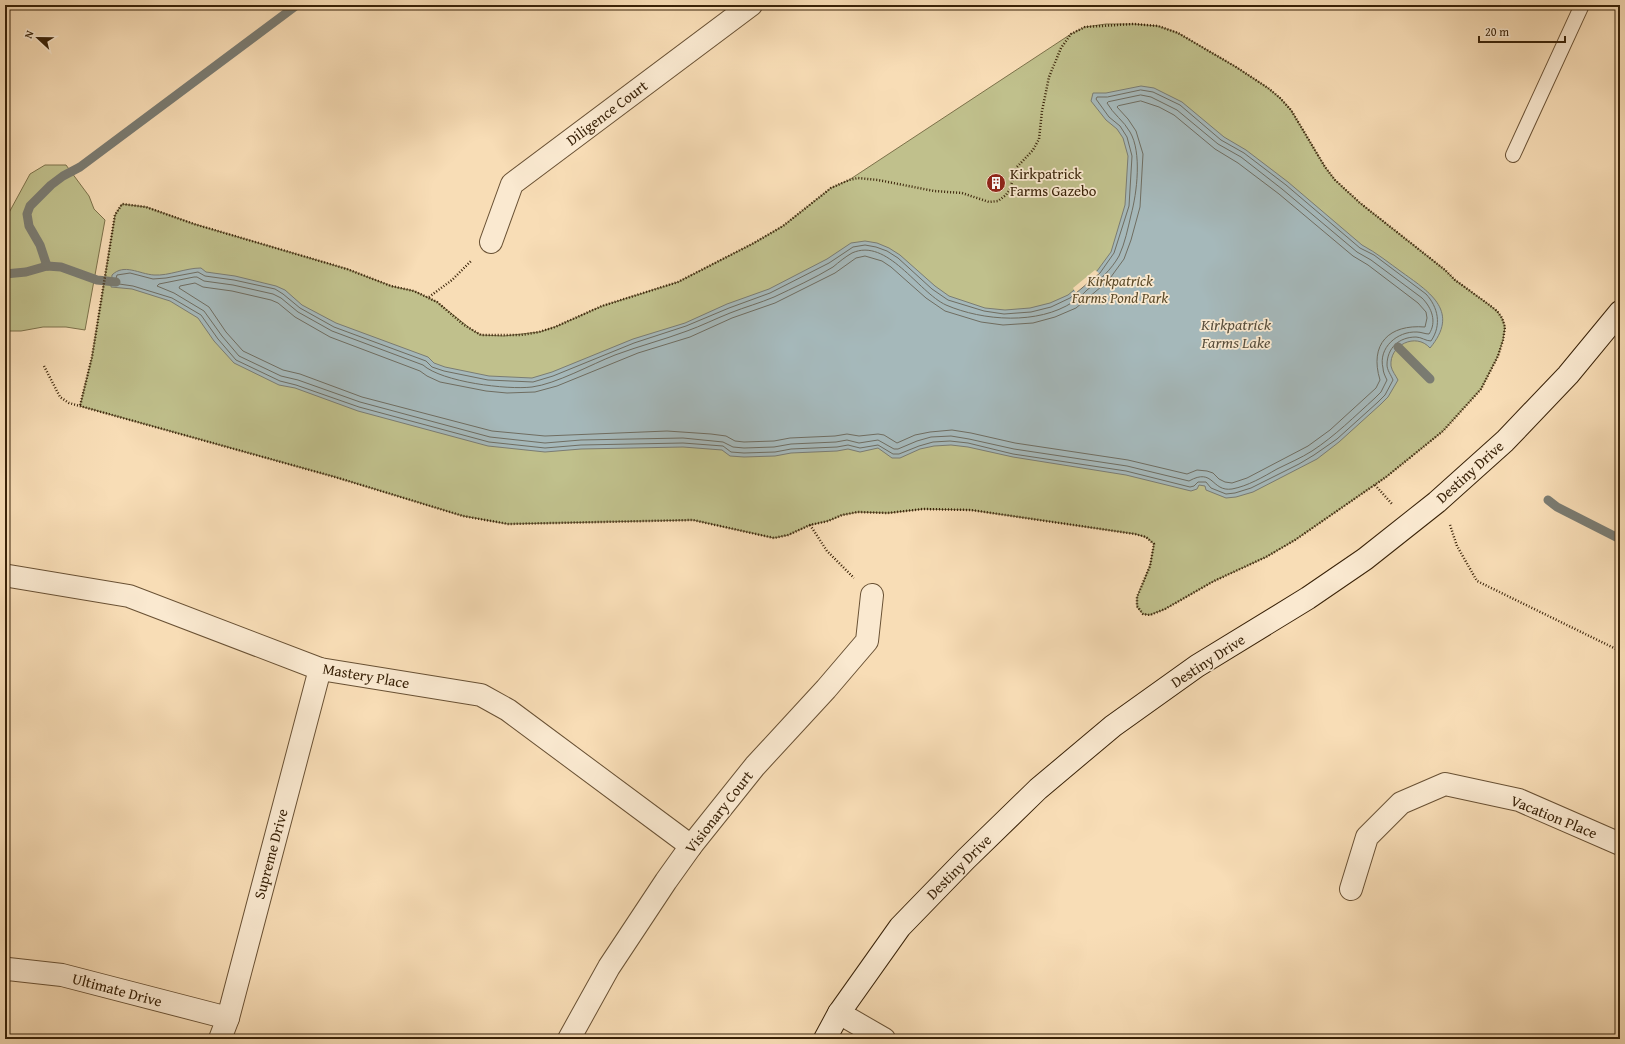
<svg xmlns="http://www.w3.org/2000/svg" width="1625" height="1044" font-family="'Gentium Book Plus',serif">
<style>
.green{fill:#c0c08c;stroke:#7c714a}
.water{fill:#a5b8ba;stroke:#7a7c73}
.pier{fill:#f8ddb6}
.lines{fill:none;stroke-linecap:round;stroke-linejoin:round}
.shore{stroke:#6f6d61;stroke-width:1}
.stream{stroke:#7a7c73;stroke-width:9}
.lane-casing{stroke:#695134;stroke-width:16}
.street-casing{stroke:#695134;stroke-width:24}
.secondary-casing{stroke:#392208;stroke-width:24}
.path{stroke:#392208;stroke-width:2.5;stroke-dasharray:1 2;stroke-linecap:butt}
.lane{stroke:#fae9d0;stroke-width:14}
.street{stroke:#fae9d0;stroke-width:22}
.secondary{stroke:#fae9d0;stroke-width:22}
.labels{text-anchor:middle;stroke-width:3.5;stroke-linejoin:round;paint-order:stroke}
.street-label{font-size:15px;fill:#392208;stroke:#fae9d0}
.poi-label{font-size:15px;fill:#392208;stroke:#fae9d0;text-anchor:start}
.park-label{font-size:15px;font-style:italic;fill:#5b4a29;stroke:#fae9d0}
.water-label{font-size:16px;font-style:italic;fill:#594f3d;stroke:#fae9d0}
</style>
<rect width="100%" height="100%" fill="#f8ddb6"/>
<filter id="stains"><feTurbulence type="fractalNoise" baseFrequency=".005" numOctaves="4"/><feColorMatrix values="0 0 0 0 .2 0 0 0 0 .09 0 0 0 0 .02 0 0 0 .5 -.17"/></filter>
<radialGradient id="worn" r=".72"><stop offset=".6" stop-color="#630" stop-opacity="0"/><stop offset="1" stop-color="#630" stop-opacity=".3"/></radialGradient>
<g class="green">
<path d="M 1106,24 L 1134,24 L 1158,26 L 1178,33 L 1236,67 L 1268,88 L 1280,98 L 1291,110 L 1325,167 L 1335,180 L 1360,203 L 1445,270 L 1455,280 L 1488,304 L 1497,311 L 1502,318 L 1505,327 L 1503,340 L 1498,356 L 1481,389 L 1443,431 L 1386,477 L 1295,540 L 1266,557 L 1214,581 L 1165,609 L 1150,615 L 1143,614 L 1137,607 L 1137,597 L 1150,566 L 1154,544 L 1146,537 L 1135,534 L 971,510 L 923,509 L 888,513 L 858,512 L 842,515 L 828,521 L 810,525 L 788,535 L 774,538 L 693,520 L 508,524 L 463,516 L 335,477 L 80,406 L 92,357 L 115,215 L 122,204 L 146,207 L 194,224 L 347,269 L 391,286 L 414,291 L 437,302 L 472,330 L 481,335 L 504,336 L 539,332 L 555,327 L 602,306 L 678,282 L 754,243 L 783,226 L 831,188 L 849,180 L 1071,34 L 1085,27 Z"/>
<path d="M 45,165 L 66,165 L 89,196 L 94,209 L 105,220 L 85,330 L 66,327 L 43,327 L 21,331 L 5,331 L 5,220 L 30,174 Z"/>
</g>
<path class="water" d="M 1141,86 L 1154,88 L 1182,102 L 1224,137 L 1246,150 L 1288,182 L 1362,245 C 1377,253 1389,263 1403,273 C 1431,293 1460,312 1430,348 C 1416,332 1389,345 1391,366 C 1392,371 1396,376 1398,380 L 1388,397 L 1381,404 L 1339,442 L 1317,459 L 1253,492 L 1236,497 L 1226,498 L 1206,490 L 1205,486 L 1199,485 L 1197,489 L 1191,491 L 1126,475 L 1013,457 L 968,447 L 951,445 L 934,446 L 920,449 L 900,458 L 892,458 L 878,448 L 860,452 L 848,449 L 837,451 L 791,453 L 775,456 L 744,457 L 730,456 L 722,450 L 683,447 L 581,449 L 545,452 L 488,446 L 358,411 L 295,388 L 279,385 L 234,363 L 214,341 L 198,318 L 170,301 L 132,289 L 111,287 L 112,275 C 124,263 139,274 154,275 C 169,276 185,268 201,268 L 206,272 L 235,276 L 276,286 L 285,290 L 302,305 L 336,323 L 428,357 L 434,363 L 445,367 L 489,376 L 532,378 L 552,372 L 633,339 L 685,323 L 727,304 L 769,289 L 827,259 L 851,243 L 865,241 L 877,243 L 889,248 L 900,255 L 935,286 L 949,296 L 985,308 L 1005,310 L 1030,308 L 1050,303 L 1068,295 L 1097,271 L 1111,252 L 1125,205 L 1128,156 L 1123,138 L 1117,129 L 1106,120 L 1091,101 L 1093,93 L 1106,93 Z"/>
<path class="pier" d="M 1095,270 L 1100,274 L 1076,293 L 1073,288 Z"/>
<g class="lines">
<g class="shore">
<path d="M 1141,90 L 1153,92 L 1180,105 L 1221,140 L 1244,153 L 1286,185 L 1360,248 L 1374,255 L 1426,294 C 1438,307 1442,325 1431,341 C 1426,341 1421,337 1416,337 C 1399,337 1387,348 1387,365 C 1387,370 1391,375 1393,380 L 1385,395 L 1378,402 L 1337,439 L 1314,455 L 1299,464 L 1251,488 L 1235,493 L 1226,494 L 1211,488 L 1206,482 L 1198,482 L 1194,486 L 1190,487 L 1126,471 L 1013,454 L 968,443 L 950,441 L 933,442 L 919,446 L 899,454 L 893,454 L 878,445 L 860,448 L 848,445 L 837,447 L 791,449 L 775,452 L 744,453 L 731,452 L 723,446 L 683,443 L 581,445 L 545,448 L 489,442 L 359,407 L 296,385 L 280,381 L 236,360 L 218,339 L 201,315 L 172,298 L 133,286 L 119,284 L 115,282 L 117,275 L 130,273 L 153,279 L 166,278 L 198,272 L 205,276 L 234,280 L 275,289 L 283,294 L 300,308 L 334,327 L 426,361 L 432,367 L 444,371 L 488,380 L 533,382 L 553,376 L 634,343 L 686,326 L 729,308 L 770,293 L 829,263 L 853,247 L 865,245 L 876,247 L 887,251 L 898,258 L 932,289 L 948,300 L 984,311 L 1004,314 L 1031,312 L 1051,307 L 1070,298 L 1100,273 L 1114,253 L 1129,206 L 1132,156 L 1127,137 L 1120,126 L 1109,117 L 1096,99 L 1097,97 L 1107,97 Z"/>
<path d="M 1141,95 L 1151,97 L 1177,110 L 1218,144 L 1241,157 L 1282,189 L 1357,252 L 1371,260 L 1422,298 C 1432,308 1437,322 1429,334 C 1425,334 1421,332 1417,332 C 1397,331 1378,348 1383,368 C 1383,372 1385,376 1387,380 L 1381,392 L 1375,398 C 1355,416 1335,436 1312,451 C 1301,458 1289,463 1277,469 C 1263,477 1248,486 1232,489 C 1211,492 1214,467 1189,481 L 1127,466 L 1014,449 L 969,439 L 951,436 L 931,437 L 917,441 L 898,449 L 894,449 L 878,440 L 859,443 L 847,440 L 836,442 L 791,444 L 774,447 L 744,448 L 733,447 L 723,442 L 683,438 L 581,440 L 545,443 L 490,437 L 360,402 L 298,380 L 281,376 L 239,356 L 222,336 L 204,311 L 174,293 L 157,286 L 159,284 L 194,277 L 197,277 L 204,281 L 233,285 L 273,294 L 281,298 L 298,312 L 332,331 L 423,365 C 442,382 507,390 532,387 C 556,384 592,364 615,355 C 639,346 663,340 687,331 C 701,326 715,319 730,313 C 745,307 760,303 774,297 C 793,288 815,278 833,267 C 839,262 845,257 852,253 C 887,237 918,292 946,305 C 983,321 1038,325 1073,302 C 1078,299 1083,294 1087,290 C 1100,280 1111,270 1119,256 C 1125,243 1128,228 1131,215 C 1137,193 1142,152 1130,132 C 1124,121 1113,114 1107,103 L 1108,102 Z"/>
<path d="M 1141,101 L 1159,107 L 1174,115 L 1215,149 L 1238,163 L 1279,194 L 1353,256 L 1368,265 L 1418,303 L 1426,312 L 1427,318 L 1425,327 C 1389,324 1369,344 1380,380 L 1376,388 L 1330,430 L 1308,446 L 1247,478 L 1232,483 L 1225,482 L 1219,479 L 1213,473 L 1207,471 L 1197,470 L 1187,474 L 1128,460 L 1015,443 L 971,433 L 952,430 L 930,432 L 915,435 L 897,443 L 884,435 L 878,434 L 859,436 L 847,434 L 835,436 L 790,438 L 774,441 L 744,442 L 735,441 L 726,436 L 711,434 L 667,431 L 545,436 L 492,431 L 362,397 L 300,374 L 283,370 L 243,351 L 226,332 L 209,307 L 179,288 L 180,286 L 195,283 L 203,287 L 232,291 L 271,300 L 278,303 L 295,317 L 330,337 L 420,371 L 427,376 L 440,382 L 486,391 L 507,393 L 535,392 L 557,386 L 638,353 L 690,337 L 732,318 L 775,303 L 835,273 L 856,258 L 865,256 L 882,261 L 891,267 L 926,298 L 945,311 L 981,322 L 1003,325 L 1033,323 L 1055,317 L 1076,308 L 1108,281 L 1124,259 L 1131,240 L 1140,207 L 1143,154 L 1136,131 L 1128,119 L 1117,107 L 1118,106 Z"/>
</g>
<g class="stream">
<path d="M 47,266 L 40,245 L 29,226 L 27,214 L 30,206 L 51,185 L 63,176 L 80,167 L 297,5"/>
<path d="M 5,274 L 26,272 L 47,266 L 61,267 L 97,280 L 116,282"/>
<path d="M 1398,347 L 1430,379"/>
<path d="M 1548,500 L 1557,507 L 1620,539"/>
</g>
<g class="lane-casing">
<path id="lane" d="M 1513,155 L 1582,5"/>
</g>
<g class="street-casing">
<g id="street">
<path d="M 491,242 L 512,184 L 751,5"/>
<path d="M 5,577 L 9,576 L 129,596 L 320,669 L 481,695 L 508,710 L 691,846"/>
<path d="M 1351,889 L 1367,837 L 1401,803 L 1445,784 L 1519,800 L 1620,844"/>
<path d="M 5,970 L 8,969 L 62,975 L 228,1018"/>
<path d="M 839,1013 L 884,1039"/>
<path d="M 220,1039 L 228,1018 L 320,669"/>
<path d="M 569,1039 L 609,967 L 666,881 L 691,846 L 755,766 L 826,689 L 867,641 L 872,595"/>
</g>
</g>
<g class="secondary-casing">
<path id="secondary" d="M 825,1039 L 839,1013 L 900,927 L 966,859 L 1038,789 L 1113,726 L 1197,666 L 1308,598 L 1365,559 L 1437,502 L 1505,441 L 1568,375 L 1620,312"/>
</g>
<g class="path">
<path d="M 429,297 L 452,280 L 472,260"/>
<path d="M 44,366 L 60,397 L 69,403 L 335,477 L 463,516 L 508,524 L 693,520 L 774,538 L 788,535 L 810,525 L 828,521 L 842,515 L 858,512 L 888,513 L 923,509 L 971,510 L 1135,534 L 1146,537 L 1154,544 L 1150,566 L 1137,597 L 1137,606 L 1143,614 L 1150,615 L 1165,609 L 1214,581 L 1266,557 L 1295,540 L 1386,477 L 1443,431 L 1481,389 L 1498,356 L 1503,340 L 1505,327 L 1502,318 L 1497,311 L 1488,304 L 1455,280 L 1445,270 L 1360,203 L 1335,180 L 1325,167 L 1291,110 L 1280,98 L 1268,88 L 1236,67 L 1178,33 L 1158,26 L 1134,24 L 1085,27 L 1071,34 L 1061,48 L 1049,77 L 1042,111 L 1039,139 L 1033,150 L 1016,168 L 1010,189 L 1006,195 L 998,201 L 989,202 L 962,193 L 934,191 L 878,180 L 858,178 L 849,180 L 831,188 L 783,226 L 754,243 L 678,282 L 602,306 L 555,327 L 539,332 L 521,335 L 481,335 L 464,325 L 437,302 L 414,291 L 391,286 L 347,269 L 194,224 L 146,207 L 122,204 L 115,215 L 92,357 L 80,406"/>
<path d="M 1375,485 L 1392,504"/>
<path d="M 810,525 L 827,551 L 854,578"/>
<path d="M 1450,525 L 1457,546 L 1477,581 L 1620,651"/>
</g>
<use href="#lane" class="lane"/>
<use href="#street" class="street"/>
<use href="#secondary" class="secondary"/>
</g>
<defs>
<g id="building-disc" transform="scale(1)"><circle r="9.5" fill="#8f2418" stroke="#fae9d0"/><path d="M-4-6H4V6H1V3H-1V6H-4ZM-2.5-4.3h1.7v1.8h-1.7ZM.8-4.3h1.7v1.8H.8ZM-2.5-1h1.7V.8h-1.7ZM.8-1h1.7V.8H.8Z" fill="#fff"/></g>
</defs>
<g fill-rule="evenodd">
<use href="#building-disc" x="996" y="183"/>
</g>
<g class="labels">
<g class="street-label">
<text transform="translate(607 113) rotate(-37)" y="5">Diligence Court</text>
<text transform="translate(1470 472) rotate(-42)" y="5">Destiny Drive</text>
<text transform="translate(1208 661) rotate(-33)" y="5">Destiny Drive</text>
<text transform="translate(366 676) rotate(10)" y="5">Mastery Place</text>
<text transform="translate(719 812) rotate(-52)" y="5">Visionary Court</text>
<text transform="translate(1554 817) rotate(22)" y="5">Vacation Place</text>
<text transform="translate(271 854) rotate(-75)" y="5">Supreme Drive</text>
<text transform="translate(959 867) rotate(-45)" y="5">Destiny Drive</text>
<text transform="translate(117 990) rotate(15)" y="5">Ultimate Drive</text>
</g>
<g class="poi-label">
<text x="1010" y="179">Kirkpatrick<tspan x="1010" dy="17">Farms Gazebo</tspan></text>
</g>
<g class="park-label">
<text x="1120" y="286">Kirkpatrick<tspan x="1120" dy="17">Farms Pond Park</tspan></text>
</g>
<g class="water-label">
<text x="1236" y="330">Kirkpatrick<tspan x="1236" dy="18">Farms Lake</tspan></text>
</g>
</g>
<rect width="1625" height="1044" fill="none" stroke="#f8ddb6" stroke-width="20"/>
<rect x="6" y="6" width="1613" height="1032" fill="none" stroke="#392208" stroke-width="2"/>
<rect x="10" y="10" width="1605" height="1024" fill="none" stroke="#392208"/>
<g transform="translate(38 38) rotate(292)" stroke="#fae9d0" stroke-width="3" paint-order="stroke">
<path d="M0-3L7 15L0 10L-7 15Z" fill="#392208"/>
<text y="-6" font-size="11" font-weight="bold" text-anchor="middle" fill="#392208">N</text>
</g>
<path d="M1479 36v6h86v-6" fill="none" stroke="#392208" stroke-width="2"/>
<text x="1485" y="36" font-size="12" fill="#392208" stroke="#fae9d0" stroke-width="3" paint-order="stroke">20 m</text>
<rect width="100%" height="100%" filter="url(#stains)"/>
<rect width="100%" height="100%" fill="url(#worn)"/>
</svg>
